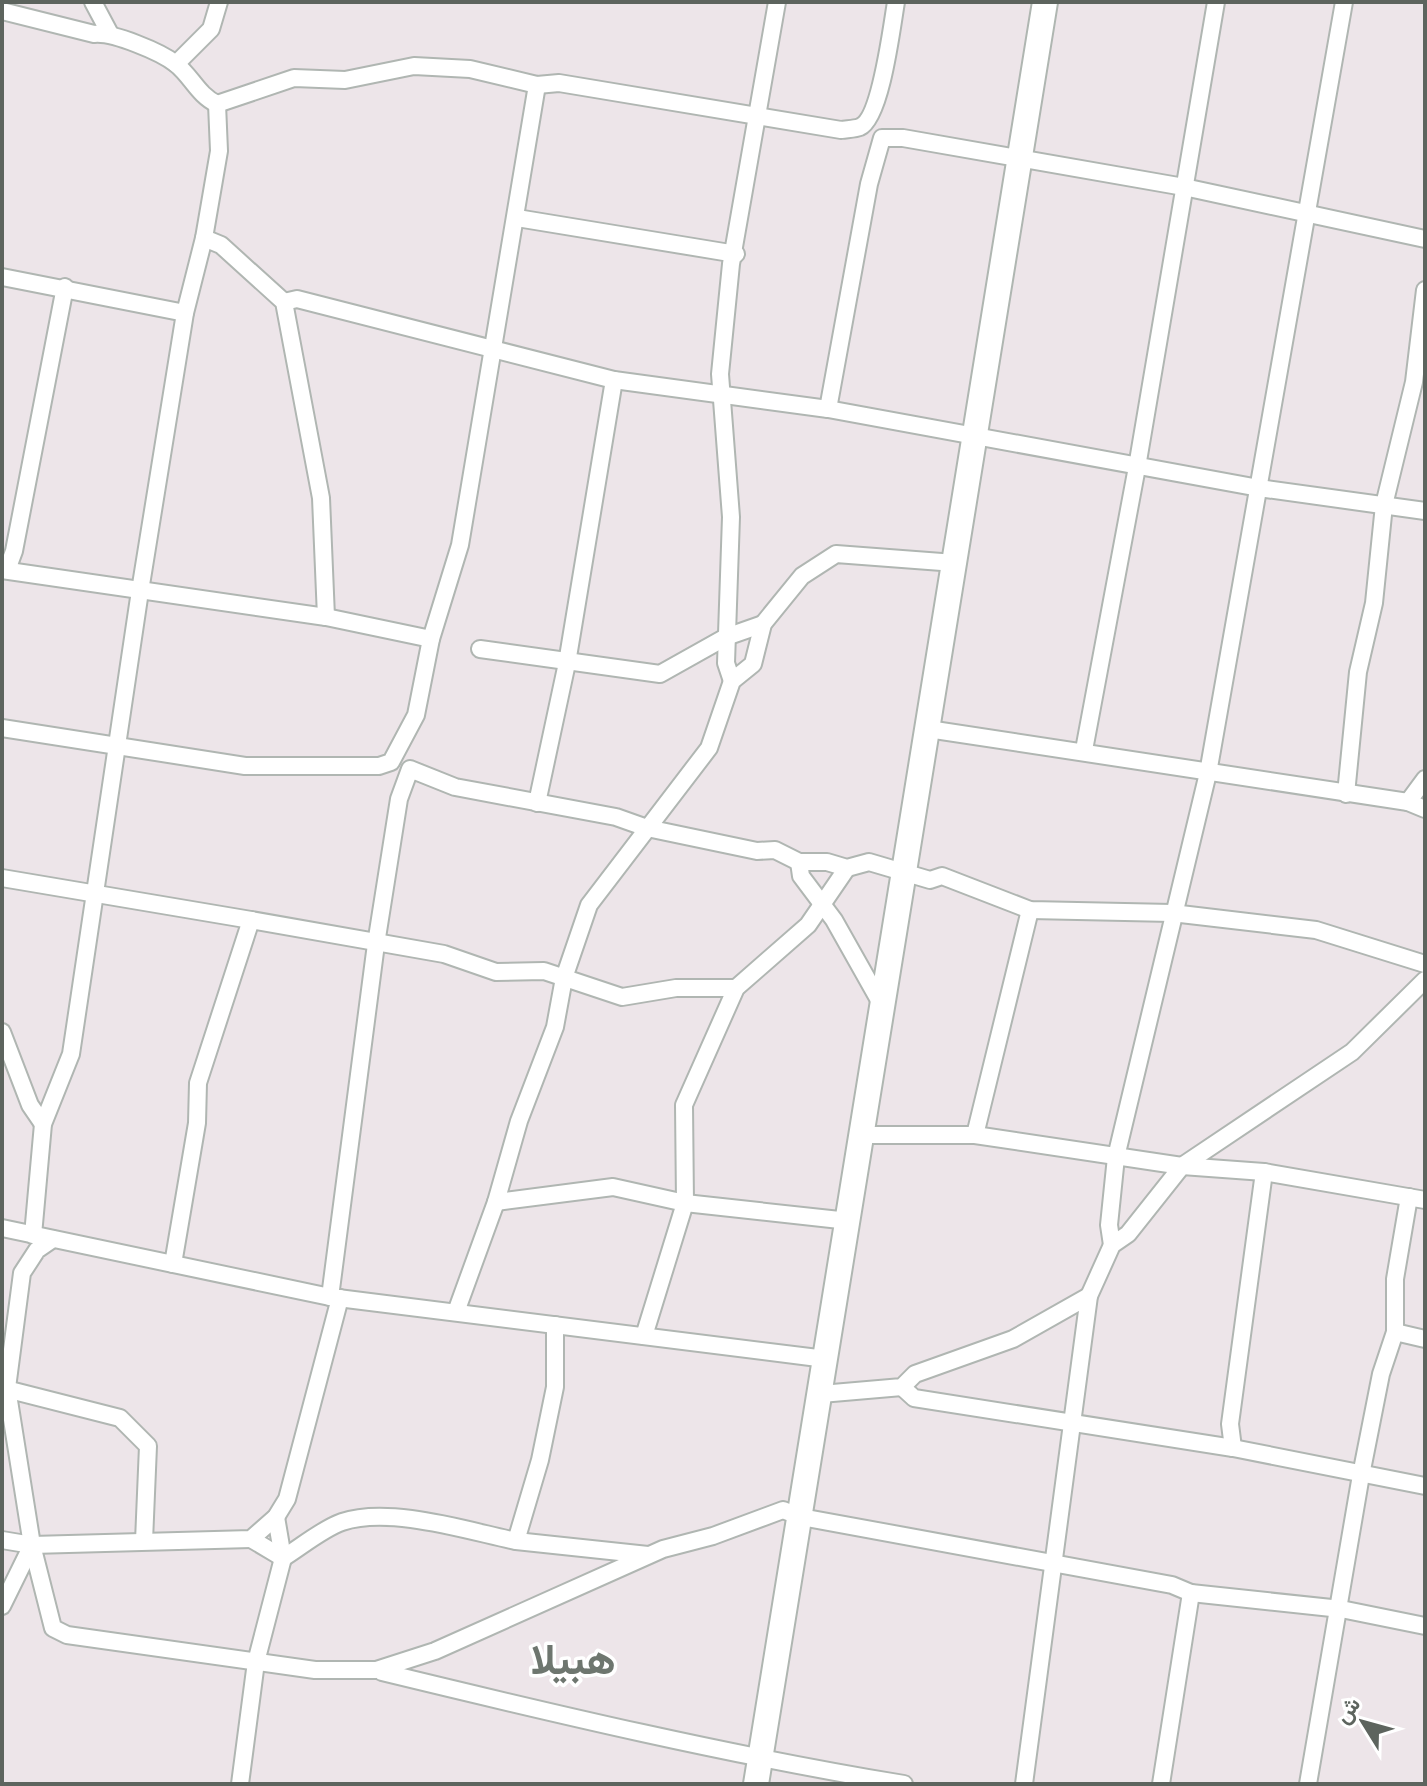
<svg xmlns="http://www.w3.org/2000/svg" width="1427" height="1786" font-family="Ubuntu,Vazirmatn,sans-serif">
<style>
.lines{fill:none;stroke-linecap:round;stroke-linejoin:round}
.minor-casing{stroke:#b0b6b2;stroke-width:20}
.secondary-casing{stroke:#afb6b1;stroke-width:28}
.minor{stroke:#fff;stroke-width:16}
.secondary{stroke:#fff;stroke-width:24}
.labels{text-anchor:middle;stroke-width:7;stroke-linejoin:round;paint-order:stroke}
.town-label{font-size:42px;font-weight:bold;fill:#6e766f;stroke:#fff}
</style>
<rect width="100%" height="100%" fill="#ede5e9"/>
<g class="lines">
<g class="minor-casing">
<g id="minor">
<path d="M 93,2 L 109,32"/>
<path d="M 2,11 L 94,34 C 113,32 161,52 176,64 C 192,77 198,95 217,104 L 294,78 L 345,80 L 414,66 L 470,69 L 537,85 L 559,83 L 841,130 C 847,129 855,129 860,127 C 881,118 892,25 896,2"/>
<path d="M 176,64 L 211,29 L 219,2"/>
<path d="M 517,218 L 736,254"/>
<path d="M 204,238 L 221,245 L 284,302 L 321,498 L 326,617"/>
<path d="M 2,277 L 185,313"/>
<path d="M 284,302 L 297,299 L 614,380 L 828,409 L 1259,488 L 1425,511"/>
<path d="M 828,409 L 869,184 L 882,138 L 903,138 L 1184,187 L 1425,239"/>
<path d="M 2,570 L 326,617 L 431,639"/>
<path d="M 7,570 L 14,551 L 65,287"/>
<path d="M 480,649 L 660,674 L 726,637 L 763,624"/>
<path d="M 732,681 L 726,663 L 731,517 L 720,374 L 731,264 L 777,2"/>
<path d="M 2,728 L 245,766 L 379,766 L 391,762 L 416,715 L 431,639 L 460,545 L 537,85"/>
<path d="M 928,729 L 1408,802 L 1425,809"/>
<path d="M 1084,750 L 1137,467 L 1216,2"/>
<path d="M 1346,794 L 1358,672 L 1374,603 L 1384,505 L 1414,382 L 1425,290"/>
<path d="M 1408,802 L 1425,779"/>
<path d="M 537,803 L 567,663 L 614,380"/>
<path d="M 799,862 L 801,876 L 834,920 L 883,1007"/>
<path d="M 2,878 L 251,920 L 198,1083 L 197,1123 L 173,1264"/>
<path d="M 251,920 L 444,954 L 496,972 L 544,971 L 622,997 L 676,988 L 736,988"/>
<path d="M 2,1032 L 30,1105 L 43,1124"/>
<path d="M 863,1135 L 975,1135 L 1182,1166 L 1264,1172 L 1425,1200"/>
<path d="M 975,1135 L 1030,910"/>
<path d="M 496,1202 L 613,1187 L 685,1203 L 849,1221"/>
<path d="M 2,1228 L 330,1297 L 826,1359"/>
<path d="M 33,1235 L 43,1124 L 71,1054 L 140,591 L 185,313 L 204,238 L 219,151 L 217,104"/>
<path d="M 53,1239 L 37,1250 L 22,1273 L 7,1388 L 32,1545 L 53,1628 L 67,1635 L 315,1670 L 376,1670 L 435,1651 L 663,1549 L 713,1536 L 783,1510 L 801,1517 L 1172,1585 L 1191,1593 L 1341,1609 L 1425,1626"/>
<path d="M 1112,1245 L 1109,1225 L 1116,1157 L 1208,773 L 1344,2"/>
<path d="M 330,1297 L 376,944 L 399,799 L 410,769 L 455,787 L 616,817 L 647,828 L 757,851 L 775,850 L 799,862 L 827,862 L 847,868 L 869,862 L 930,880 L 942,876 L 1030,910 L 1172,913 L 1316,930 L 1425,964"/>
<path d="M 456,1312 L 496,1202 L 519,1121 L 555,1027 L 564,978 L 589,905 L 709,748 L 732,681 L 753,664 L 763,624 L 802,576 L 836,554 L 955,563"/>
<path d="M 1395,1332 L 1425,1339"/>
<path d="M 644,1336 L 685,1203 L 684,1105 L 736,988 L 808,925 L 847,868"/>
<path d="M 902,1387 L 914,1398 L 1233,1448 L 1425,1486"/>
<path d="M 2,1388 L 120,1418 L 148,1446 L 144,1541"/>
<path d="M 821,1394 L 902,1387 L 915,1374 L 1013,1339 L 1089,1296"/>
<path d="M 1233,1448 L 1230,1424 L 1264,1172"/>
<path d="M 251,1539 L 283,1558 C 301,1547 322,1529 342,1522 C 390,1506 468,1531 516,1541 L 540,1460 L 555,1387 L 555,1325"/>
<path d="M 2,1540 L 32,1545"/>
<path d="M 516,1541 L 648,1555"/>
<path d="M 2,1606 L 32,1545 L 251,1539 L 276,1517 L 287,1499 L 340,1298"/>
<path d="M 382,1672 C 555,1714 728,1755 904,1784"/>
<path d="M 240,1784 L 256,1662 L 283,1558 L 276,1517"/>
<path d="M 1024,1784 L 1089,1296 L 1112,1245 L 1128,1234 L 1182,1166 L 1352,1052 L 1425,980"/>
<path d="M 1161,1784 L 1191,1593"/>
<path d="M 1308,1784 L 1361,1475 L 1381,1374 L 1395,1332 L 1395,1279 L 1409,1197"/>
</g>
</g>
<g class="secondary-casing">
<path id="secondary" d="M 756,1784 L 1045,2"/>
</g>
<use href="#minor" class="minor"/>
<use href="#secondary" class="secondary"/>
</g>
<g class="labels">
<g class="town-label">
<text x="573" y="1674">هبيلا</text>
</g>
</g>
<rect width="1427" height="1786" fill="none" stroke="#5d645e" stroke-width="8"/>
<g transform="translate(1363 1722) rotate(307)" stroke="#ffffff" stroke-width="6" paint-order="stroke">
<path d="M0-6L14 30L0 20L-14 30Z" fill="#5d645e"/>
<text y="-12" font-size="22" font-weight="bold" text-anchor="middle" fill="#5d645e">ش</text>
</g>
</svg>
